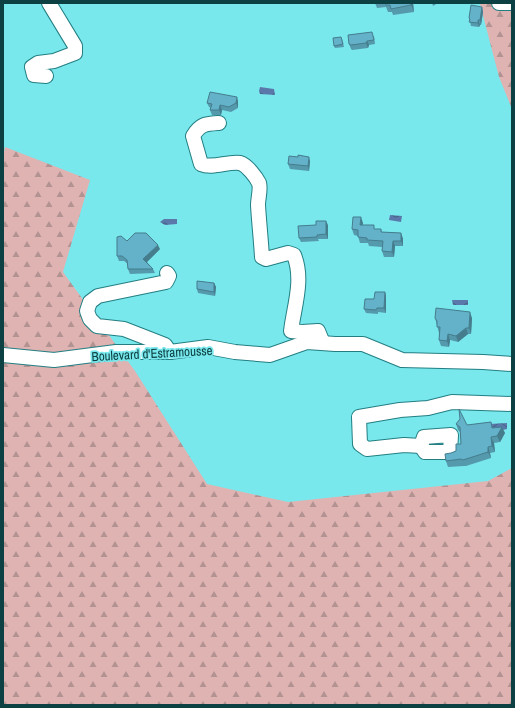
<svg xmlns="http://www.w3.org/2000/svg" width="515" height="708" font-family="'Archivo Narrow',sans-serif">
<style>
.forest{fill:url(#forest-firs)}
.water{fill:url(#water-waves)}
.lines{fill:none;stroke-linecap:round;stroke-linejoin:round}
.minor-casing{stroke:#237e82;stroke-width:16}
.minor{stroke:#fff;stroke-width:14}
.wall{fill:#5599ad}
.shaded-wall{fill:#457d8d}
.building{fill:#63b2c9;stroke:#457d8d}
.labels{text-anchor:middle;stroke-width:3.5;stroke-linejoin:round;paint-order:stroke}
.street-label{font-size:13px;fill:#0d4042;stroke:#78e8ed}
</style>
<defs>
<pattern id="forest-firs" width="22" height="20" patternUnits="userSpaceOnUse"><rect width="22" height="20" fill="#dfb3b2"/><path d="M5 1l3.5 6h-7zM16 11l3.5 6h-7z" fill="#b39392"/></pattern>
<pattern id="water-waves" width="16" height="10" patternUnits="userSpaceOnUse"><rect width="16" height="10" fill="#5a79aa"/><path d="M0 5q4-4 8 0t8 0" fill="none" stroke="#446084"/></pattern>
</defs>
<rect width="100%" height="100%" fill="#78e8ed"/>
<g class="forest">
<path d="M 481,3 L 512,3 L 512,109 L 499,77 L 480,4 Z"/>
<path d="M 5,147 L 90,180 L 63,272 L 135,371 L 207,484 L 288,502 L 488,481 L 512,468 L 512,705 L 3,705 L 3,157 Z"/>
</g>
<g class="water">
<path d="M 260,87 L 274,89 L 275,95 L 260,94 L 259,91 Z"/>
<path d="M 390,215 L 402,216 L 401,222 L 389,220 Z"/>
<path d="M 164,219 L 177,219 L 177,224 L 165,225 L 160,222 Z"/>
<path d="M 452,300 L 468,300 L 468,305 L 453,305 Z"/>
<path d="M 507,423 L 507,429 L 503,430 L 493,429 L 489,424 Z"/>
</g>
<g class="lines">
<g class="minor-casing">
<g id="minor">
<path d="M 499,3 L 512,3"/>
<path d="M 46,76 L 34,75 L 32,67 L 38,63 L 54,61 L 75,53 L 75,46 L 49,3"/>
<path d="M 219,123 C 205,124 200,124 193,136 L 201,164 C 213,169 228,161 240,163 C 247,165 256,177 259,183 C 261,189 258,198 258,205 C 259,222 261,240 262,257 L 266,259 L 288,253 L 294,255 C 304,280 294,306 291,331 L 302,332 L 318,331 L 323,343"/>
<path d="M 167,273 L 169,276 L 166,282 L 98,296 L 90,302 L 87,311 L 90,319 L 97,326 L 124,329 L 165,345 L 170,352"/>
<path d="M 3,355 L 54,360 L 116,352 L 170,352 L 208,347 L 235,352 L 270,355 L 307,342 L 335,344 L 363,344 L 402,360 L 483,362 L 512,364"/>
<path d="M 451,435 L 450,452 L 425,452 L 421,446 L 424,437 Z"/>
<path d="M 421,446 L 404,445 L 367,449 L 360,444 L 359,417 L 400,410 L 428,408 L 452,402 L 512,404"/>
</g>
</g>
<use href="#minor" class="minor"/>
</g>
<g class="wall">
<path d="M 375,3 L 413,3 L 414,12 L 393,15 L 392,12 L 388,12 L 386,7 L 377,8 Z"/>
<path d="M 432,3 L 438,3 L 433,6 Z"/>
<path d="M 482,7 L 483,12 L 481,25 L 480,25 L 479,27 L 471,26 L 469,18 Z"/>
<path d="M 374,36 L 375,44 L 369,45 L 368,48 L 352,50 L 351,49 L 349,44 Z"/>
<path d="M 342,39 L 344,47 L 335,48 L 334,46 Z"/>
<path d="M 238,101 L 238,108 L 231,112 L 222,110 L 221,115 L 212,115 L 210,110 L 211,108 L 209,107 L 207,103 Z"/>
<path d="M 310,161 L 309,171 L 290,169 L 288,164 Z"/>
<path d="M 363,223 L 362,225 L 375,229 L 381,229 L 382,232 L 401,233 L 403,239 L 403,246 L 395,246 L 394,257 L 384,257 L 382,251 L 382,247 L 369,246 L 368,243 L 360,243 L 358,236 L 354,235 L 352,229 Z"/>
<path d="M 328,225 L 328,239 L 318,239 L 319,241 L 301,242 L 299,238 Z"/>
<path d="M 160,249 L 147,262 L 153,269 L 155,273 L 130,274 L 128,269 L 128,264 L 124,261 L 119,261 L 117,256 Z"/>
<path d="M 214,283 L 216,287 L 215,296 L 198,293 L 197,289 Z"/>
<path d="M 385,292 L 386,296 L 386,313 L 378,312 L 378,314 L 366,313 L 364,309 L 374,299 Z"/>
<path d="M 435,318 L 472,318 L 471,334 L 468,334 L 458,342 L 450,340 L 449,347 L 441,346 L 439,340 L 439,333 Z"/>
<path d="M 491,422 L 493,428 L 505,433 L 500,442 L 494,443 L 495,452 L 490,453 L 491,458 L 466,466 L 464,466 L 448,467 L 446,461 L 451,453 L 456,451 L 461,444 L 460,432 L 458,430 L 456,424 L 467,425 Z"/>
</g>
<g class="shaded-wall">
<path d="M 411,3 L 413,3 L 414,12 L 411,5 Z"/>
<path d="M 482,7 L 483,12 L 481,25 L 480,20 Z"/>
<path d="M 478,20 L 480,25 L 479,27 L 478,23 Z"/>
<path d="M 367,41 L 369,45 L 368,48 L 366,43 Z"/>
<path d="M 237,97 L 238,101 L 238,108 L 236,103 Z"/>
<path d="M 220,105 L 222,110 L 221,115 L 219,110 Z"/>
<path d="M 309,157 L 310,161 L 309,171 L 308,166 Z"/>
<path d="M 361,217 L 363,223 L 362,230 L 360,225 Z"/>
<path d="M 326,221 L 328,225 L 328,239 L 326,234 Z"/>
<path d="M 401,233 L 403,239 L 403,246 L 401,241 Z"/>
<path d="M 393,241 L 395,246 L 394,257 L 392,252 Z"/>
<path d="M 158,245 L 160,249 L 145,264 L 143,259 Z"/>
<path d="M 214,283 L 216,287 L 215,296 L 214,292 Z"/>
<path d="M 385,292 L 386,296 L 386,313 L 384,308 Z"/>
<path d="M 470,312 L 472,318 L 471,334 L 469,328 Z"/>
<path d="M 466,328 L 468,334 L 458,342 L 456,336 Z"/>
<path d="M 448,334 L 450,340 L 449,347 L 447,341 Z"/>
<path d="M 502,427 L 505,433 L 500,442 L 497,436 Z"/>
<path d="M 491,437 L 494,443 L 495,452 L 492,446 Z"/>
<path d="M 488,447 L 490,453 L 491,458 L 488,452 Z"/>
</g>
<g class="building">
<path d="M 385,3 L 411,3 L 411,5 L 391,9 L 390,5 L 386,5 Z"/>
<path d="M 471,5 L 482,7 L 480,20 L 478,20 L 478,23 L 469,22 L 470,19 L 469,18 Z"/>
<path d="M 372,32 L 374,40 L 367,41 L 366,43 L 351,45 L 349,44 L 348,35 Z"/>
<path d="M 341,37 L 343,44 L 334,46 L 333,38 Z"/>
<path d="M 210,92 L 237,97 L 236,103 L 229,107 L 220,105 L 219,110 L 210,110 L 212,104 L 207,103 Z"/>
<path d="M 298,155 L 309,157 L 308,166 L 288,164 L 289,156 L 298,157 Z"/>
<path d="M 353,217 L 361,217 L 360,225 L 374,225 L 374,229 L 381,229 L 381,232 L 401,233 L 401,241 L 393,241 L 392,252 L 382,251 L 383,241 L 367,240 L 367,238 L 358,237 L 358,230 L 352,229 Z"/>
<path d="M 316,221 L 326,221 L 326,234 L 317,235 L 317,237 L 299,238 L 298,226 L 316,225 Z"/>
<path d="M 135,233 L 146,233 L 158,245 L 143,259 L 153,269 L 128,269 L 127,260 L 122,256 L 117,256 L 117,237 L 121,236 L 127,241 Z"/>
<path d="M 197,281 L 214,283 L 214,292 L 197,289 Z"/>
<path d="M 375,292 L 385,292 L 384,308 L 377,308 L 376,310 L 364,309 L 365,299 L 374,299 Z"/>
<path d="M 436,308 L 470,312 L 469,328 L 466,328 L 456,336 L 448,334 L 447,341 L 439,340 L 440,327 L 437,327 L 437,321 L 435,318 Z"/>
<path d="M 459,409 L 467,425 L 491,422 L 492,428 L 502,427 L 497,436 L 491,437 L 492,446 L 488,447 L 488,452 L 463,460 L 461,459 L 446,461 L 445,454 L 451,453 L 456,451 L 456,444 L 461,444 L 460,427 L 456,424 L 460,419 Z"/>
</g>
<g class="labels">
<g class="street-label">
<text transform="translate(152 353) rotate(-3)" y="5">Boulevard d'Estramousse</text>
</g>
</g>
<rect width="515" height="708" fill="none" stroke="#0d4042" stroke-width="8"/>
</svg>
